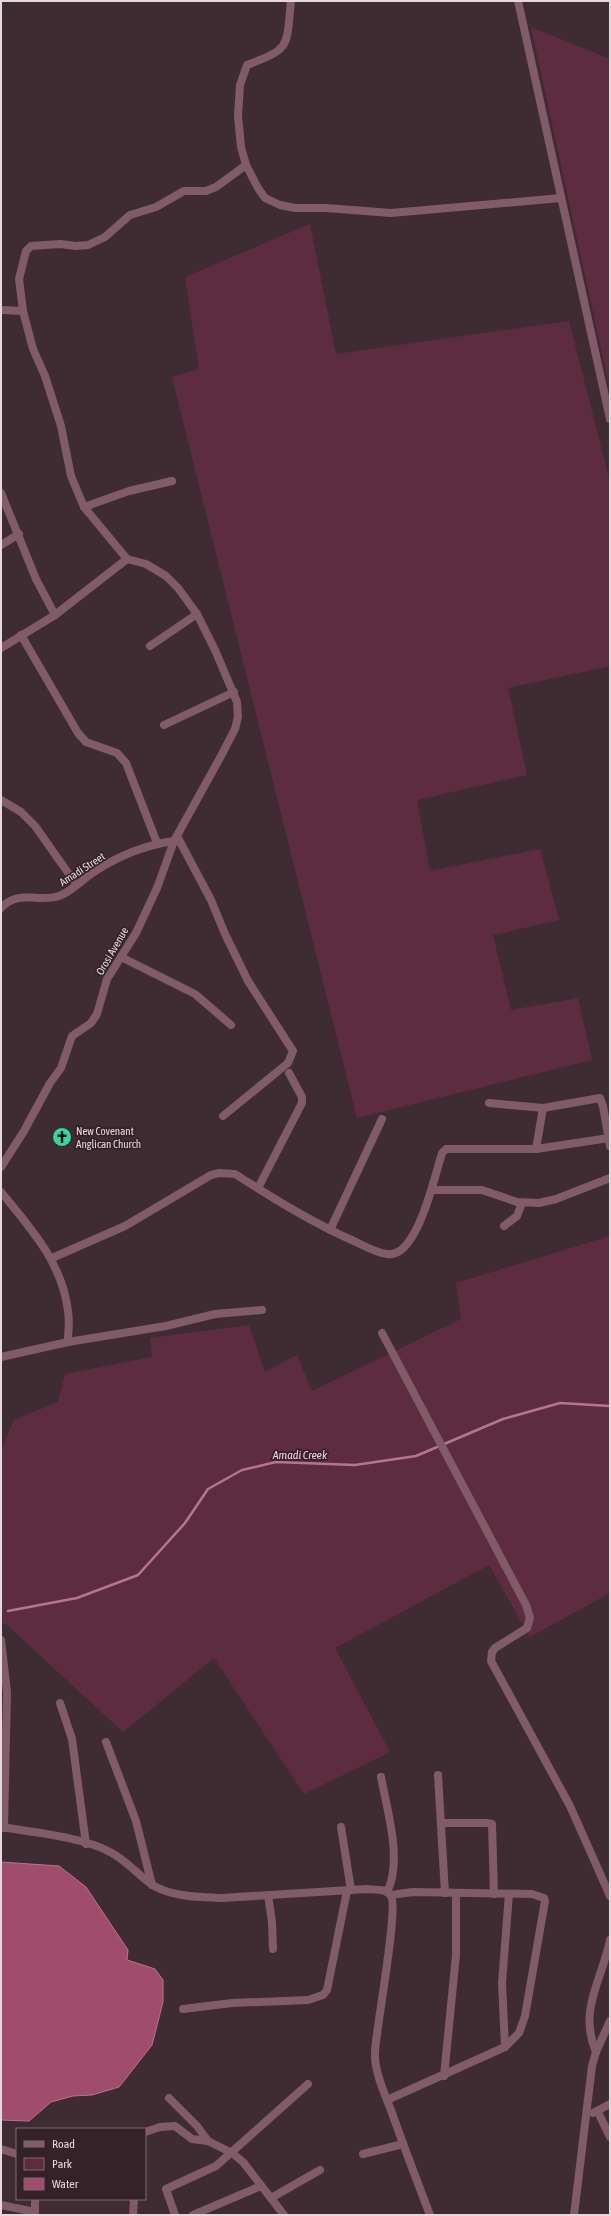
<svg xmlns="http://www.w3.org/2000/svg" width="611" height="2216" font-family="'Asap Condensed',sans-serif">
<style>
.green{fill:#5e2c40}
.water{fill:#9f4c6d;stroke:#b4768f}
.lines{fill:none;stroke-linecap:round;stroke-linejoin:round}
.stream{stroke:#b4768f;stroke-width:2.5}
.street{stroke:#815b68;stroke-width:8}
.labels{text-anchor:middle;stroke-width:3.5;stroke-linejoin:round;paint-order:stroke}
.street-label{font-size:11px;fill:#e5d9dd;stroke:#342228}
.poi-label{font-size:11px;fill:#e5d9dd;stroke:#342228;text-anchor:start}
.water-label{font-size:12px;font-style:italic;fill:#fdccdc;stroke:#342228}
</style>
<rect width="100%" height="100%" fill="#3f2c32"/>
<g class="green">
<path d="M 531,27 L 610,59 L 610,390 Z"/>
<path d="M 310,224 L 336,354 L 569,321 L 610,482 L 610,666 L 508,688 L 527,775 L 417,800 L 430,871 L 540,849 L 559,920 L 493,935 L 511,1010 L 578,998 L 592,1060 L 357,1118 L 172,377 L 199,369 L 185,277 Z"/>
<path d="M 610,1236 L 610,1593 L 530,1637 L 489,1565 L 335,1648 L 390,1752 L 304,1794 L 214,1658 L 123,1732 L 7,1625 L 1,1622 L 1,1450 L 14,1420 L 58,1402 L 65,1374 L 152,1357 L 150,1338 L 249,1325 L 265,1372 L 297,1355 L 312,1391 L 461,1319 L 456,1283 Z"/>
</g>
<path class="water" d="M 1,1862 L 59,1866 L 86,1887 L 128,1950 L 127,1960 L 155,1969 L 163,1980 L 163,2002 L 152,2045 L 119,2087 L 92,2095 L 73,2096 L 51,2102 L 29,2121 L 1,2120 Z"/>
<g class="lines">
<path class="stream" d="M 8,1611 L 77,1598 L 138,1575 L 185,1523 L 208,1489 L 242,1470 L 276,1462 L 355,1465 L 416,1456 L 503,1419 L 560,1403 L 610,1406"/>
<g class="street">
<path d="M 291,1 C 286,47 292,48 247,65 L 240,85 L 238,116 L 241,147 L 246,165 L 258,188 L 265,198 L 280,205 L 295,208 L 326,208 L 391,213 L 561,198"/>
<path d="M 518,1 L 610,419"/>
<path d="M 1,310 L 23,311"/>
<path d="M 1,493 L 36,579 L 55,615"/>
<path d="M 84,507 L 129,491 L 172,481"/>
<path d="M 1,545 L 19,534"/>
<path d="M 21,635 L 78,733 L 86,742 L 117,753 L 126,763 L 157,843"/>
<path d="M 150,646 L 197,614"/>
<path d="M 1,648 L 55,615 L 127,559"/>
<path d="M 164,725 L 234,692"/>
<path d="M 1,800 L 21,812 L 35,826 L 76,884"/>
<path d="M 177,836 L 211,900 L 225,934 L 248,981 L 293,1051 L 288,1063 L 223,1116"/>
<path d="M 1,908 C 18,889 38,903 59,896 C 71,892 83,879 94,872 C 118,856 146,845 174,841"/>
<path d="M 121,957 L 195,994 L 231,1025"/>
<path d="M 489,1103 L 543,1108 L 600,1098 L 603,1106 L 610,1146"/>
<path d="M 536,1149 L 543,1108"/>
<path d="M 1,1167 L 24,1131 L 50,1083 L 61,1068 L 72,1036 L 91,1023 L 97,1014 L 107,979 L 136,933 L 157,888 L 174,841 L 221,756 L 235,729 L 238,717 L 237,702 L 215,650 L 197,614 L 178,588 L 166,576 L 146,564 L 127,559 L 84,507 L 71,476 L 61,426 L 45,376 L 33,349 L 23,311 L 19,279 L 26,251 L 31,246 L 60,244 L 76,246 L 88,245 L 105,237 L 130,215 L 156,207 L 184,191 L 206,191 L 216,187 L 246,165"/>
<path d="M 258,1188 L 302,1103 L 302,1097 L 289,1073"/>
<path d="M 432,1190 L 482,1190 L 517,1202 L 539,1203 L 556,1199 L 610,1178"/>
<path d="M 1,1192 C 31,1229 62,1262 68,1311 C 70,1321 68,1332 68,1342"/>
<path d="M 504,1226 L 517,1216 L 522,1203"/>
<path d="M 330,1230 L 382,1119"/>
<path d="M 52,1258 L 125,1226 L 211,1175 L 219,1173 L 235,1174 C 274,1199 313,1223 356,1242 C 366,1247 377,1253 387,1254 C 392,1255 397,1253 401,1250 C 422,1233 434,1179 442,1153 L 446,1149 L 536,1149 L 609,1138"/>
<path d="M 382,1333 L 526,1605 L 530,1618 L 527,1628 L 495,1648 L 492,1652 L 491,1661 L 570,1806 L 610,1896"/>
<path d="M 1,1357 L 68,1342 L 166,1326 L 215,1314 L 262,1310"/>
<path d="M 1,1640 L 7,1692 L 4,1828"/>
<path d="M 60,1703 L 72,1739 L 86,1844"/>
<path d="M 106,1742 L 136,1821 L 152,1885"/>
<path d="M 438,1775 L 445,1893"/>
<path d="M 381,1777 C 387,1810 403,1861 387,1892"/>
<path d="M 441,1823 L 487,1823 L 492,1824 L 494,1894"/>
<path d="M 1,1827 C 32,1832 83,1837 110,1852 C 126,1860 137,1874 151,1884 C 170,1897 199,1897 222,1898 L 366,1889 C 374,1890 387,1888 391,1896 C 399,1908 376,2028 375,2052 C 374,2072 385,2094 392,2113 C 404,2147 417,2181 430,2215"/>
<path d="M 341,1827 L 351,1890"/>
<path d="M 268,1895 L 272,1922 L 273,1949"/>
<path d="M 183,2009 L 232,2003 L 308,2000 L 323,1995 L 327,1990 L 347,1891"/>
<path d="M 505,2047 L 502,1983 L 509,1894"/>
<path d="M 596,2052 C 578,2010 602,1980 610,1940"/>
<path d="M 444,2076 L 456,1955 L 456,1894"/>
<path d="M 169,2098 L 197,2126 L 208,2141"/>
<path d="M 387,2100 L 505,2047 L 519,2033 L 525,2016 L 545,1901 L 544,1898 L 532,1894 L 413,1892 L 391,1895"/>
<path d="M 598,2112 L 610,2137"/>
<path d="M 593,2113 L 610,2104"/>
<path d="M 145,2132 L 160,2127 L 175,2126 L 192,2139 L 208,2141 L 232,2153 L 243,2162 L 284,2215"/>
<path d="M 1,2149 L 17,2154"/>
<path d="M 363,2154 L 403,2144"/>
<path d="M 271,2198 L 320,2170"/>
<path d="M 1,2205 L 35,2212"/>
<path d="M 35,2215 L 35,2199"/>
<path d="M 133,2215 L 134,2199"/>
<path d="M 175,2215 L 166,2189 L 216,2166 L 308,2084"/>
<path d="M 193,2215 L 261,2186"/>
<path d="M 574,2215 L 592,2066 L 596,2052 L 610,2021"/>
</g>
</g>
<defs>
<g id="church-disc" transform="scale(1)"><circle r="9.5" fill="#38d4a6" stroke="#342228"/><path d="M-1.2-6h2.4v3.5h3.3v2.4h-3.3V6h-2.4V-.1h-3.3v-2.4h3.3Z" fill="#111"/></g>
</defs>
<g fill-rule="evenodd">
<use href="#church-disc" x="62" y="1137"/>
</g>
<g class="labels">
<g class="street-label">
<text transform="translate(82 869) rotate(-33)" y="4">Amadi Street</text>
<text transform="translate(112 951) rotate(-60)" y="4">Orosi Avenue</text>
</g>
<g class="poi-label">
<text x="76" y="1135">New Covenant<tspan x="76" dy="13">Anglican Church</tspan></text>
</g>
<g class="water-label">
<text x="300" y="1459">Amadi Creek</text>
</g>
</g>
<rect width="611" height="2216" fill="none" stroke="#e5d9dd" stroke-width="4"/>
<rect x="16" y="2128" width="130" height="72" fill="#342228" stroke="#7b6b70"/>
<rect x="24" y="2141" width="20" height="6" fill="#815b68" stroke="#7b6b70"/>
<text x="52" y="2148" font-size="12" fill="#e5d9dd">Road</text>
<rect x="24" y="2158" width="20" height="12" fill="#5e2c40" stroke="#7b6b70"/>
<text x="52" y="2168" font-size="12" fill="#e5d9dd">Park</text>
<rect x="24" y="2178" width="20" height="12" fill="#9f4c6d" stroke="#7b6b70"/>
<text x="52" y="2188" font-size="12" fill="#e5d9dd">Water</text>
</svg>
